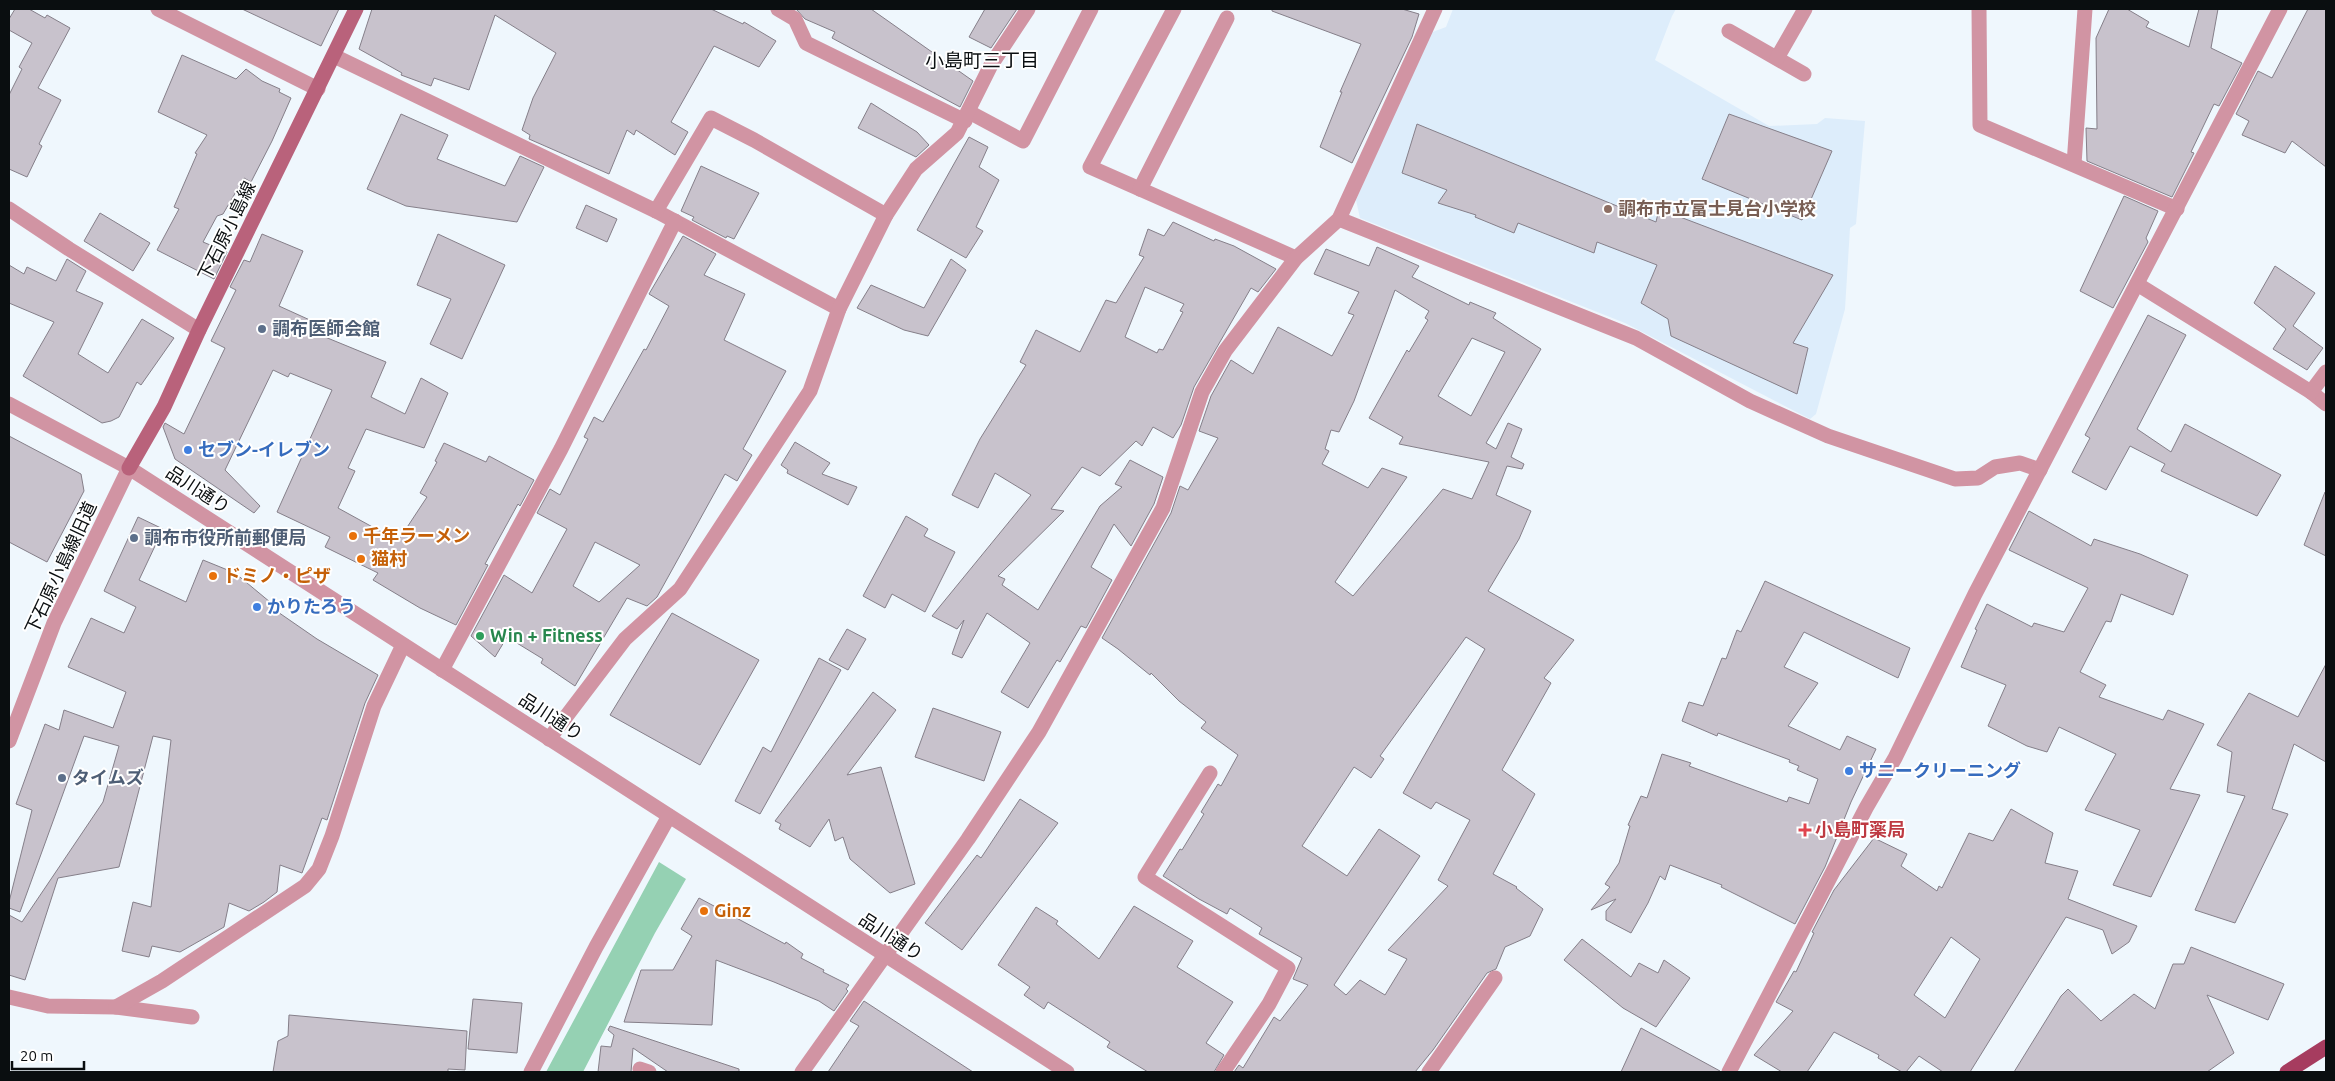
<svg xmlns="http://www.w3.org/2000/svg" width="2335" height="1081" font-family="Ubuntu,'Noto Sans JP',sans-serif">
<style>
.built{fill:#ddedfb}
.green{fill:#95d1b3}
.building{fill:#c8c2cc;stroke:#857f89;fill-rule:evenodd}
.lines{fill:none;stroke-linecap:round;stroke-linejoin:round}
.minor{stroke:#d194a3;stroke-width:15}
.tertiary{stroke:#d194a3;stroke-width:15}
.secondary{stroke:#b9627b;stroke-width:15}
.primary{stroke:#a63c5f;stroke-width:15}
.education-dot{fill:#8d6e63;stroke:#fff;stroke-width:2}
.service-dot{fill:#5c6f8a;stroke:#fff;stroke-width:2}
.shop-dot{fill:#3f7fe0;stroke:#fff;stroke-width:2}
.food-dot{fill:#e8710a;stroke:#fff;stroke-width:2}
.leisure-dot{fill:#2e9e5b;stroke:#fff;stroke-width:2}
.health-dot{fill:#e0444e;stroke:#fff;stroke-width:2}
.labels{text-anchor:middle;stroke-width:4;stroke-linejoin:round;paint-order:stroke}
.education-label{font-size:18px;font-weight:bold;fill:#785e54;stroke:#fff;text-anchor:start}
.street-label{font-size:18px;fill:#0a0e10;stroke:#fff}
.service-label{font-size:18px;font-weight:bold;fill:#4e5e75;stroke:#fff;text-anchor:start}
.shop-label{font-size:18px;font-weight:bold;fill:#366cbe;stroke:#fff;text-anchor:start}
.food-label{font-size:18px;font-weight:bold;fill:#c56008;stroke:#fff;text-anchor:start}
.leisure-label{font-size:18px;font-weight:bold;fill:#27864d;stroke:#fff;text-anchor:start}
.health-label{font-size:18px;font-weight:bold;fill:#be3a42;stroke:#fff;text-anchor:start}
.neighbourhood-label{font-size:19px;fill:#0a0e10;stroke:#fff}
</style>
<rect width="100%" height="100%" fill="#eff7fd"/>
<path class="built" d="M 1453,9 L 1676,9 L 1672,16 L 1655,60 L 1769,126 L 1817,124 L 1825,118 L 1865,121 L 1856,224 L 1850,228 L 1845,309 L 1816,414 L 1810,419 L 1625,323 L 1360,218 L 1356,200 L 1430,33 L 1446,27 Z"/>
<path class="green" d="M 659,862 L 686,879 L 655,933 L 583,1072 L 546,1072 Z"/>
<g class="building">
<path d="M 15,9 L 29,9 L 45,18 L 47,15 L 70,28 L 38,88 L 61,100 L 39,144 L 42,146 L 27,177 L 9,169 L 9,95 L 22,69 L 19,67 L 32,43 L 9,30 L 9,19 Z"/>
<path d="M 242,9 L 339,9 L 321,46 Z"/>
<path d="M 372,9 L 711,9 L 743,24 L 744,22 L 776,41 L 759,67 L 714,46 L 671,122 L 688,132 L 675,155 L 636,130 L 634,135 L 627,130 L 609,174 L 529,139 L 530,135 L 522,130 L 533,98 L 556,53 L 495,15 L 469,90 L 434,78 L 431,86 L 401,75 L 402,73 L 359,49 Z"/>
<path d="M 796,9 L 871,9 L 973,81 L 960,107 L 832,38 L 835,32 L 805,19 Z"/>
<path d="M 985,9 L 1017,9 L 991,48 L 969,37 Z"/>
<path d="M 1272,9 L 1402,9 L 1419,14 L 1412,37 L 1352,163 L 1320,147 L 1342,92 L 1340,92 L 1361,44 L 1272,11 Z"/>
<path d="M 2109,9 L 2127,9 L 2149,22 L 2146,27 L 2189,47 L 2199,9 L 2218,9 L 2211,48 L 2242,63 L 2219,106 L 2214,104 L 2191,152 L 2194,153 L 2172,197 L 2087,161 L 2086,128 L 2097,129 L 2096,38 Z"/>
<path d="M 2308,9 L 2326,9 L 2326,167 L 2292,141 L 2285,153 L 2242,135 L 2249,121 L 2236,114 L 2258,71 L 2272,78 Z"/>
<path d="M 182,55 L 236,79 L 246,69 L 262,81 L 280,89 L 279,92 L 291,98 L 272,141 L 251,182 L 244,178 L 223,214 L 217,216 L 203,242 L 227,252 L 214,279 L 157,250 L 179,209 L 174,207 L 197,154 L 195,153 L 207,135 L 158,112 Z"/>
<path d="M 871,103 L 917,132 L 929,145 L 916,157 L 858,128 Z"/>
<path d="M 401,114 L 448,135 L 437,159 L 505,186 L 520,156 L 544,167 L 517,222 L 406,206 L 367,189 Z"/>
<path d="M 1729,114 L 1832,151 L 1802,220 L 1702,179 Z"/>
<path d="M 1417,124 L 1656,222 L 1659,209 L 1833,275 L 1793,343 L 1808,348 L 1797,394 L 1671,336 L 1668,319 L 1641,303 L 1657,265 L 1597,242 L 1594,253 L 1518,223 L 1514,233 L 1475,217 L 1476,215 L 1438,203 L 1447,190 L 1402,173 Z"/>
<path d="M 969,137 L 988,147 L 979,167 L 999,180 L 976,227 L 983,231 L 966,258 L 917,230 Z"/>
<path d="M 701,166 L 759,193 L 734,239 L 727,236 L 726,238 L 692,220 L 694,217 L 681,211 Z"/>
<path d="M 2124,196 L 2158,211 L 2146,238 L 2148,242 L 2113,308 L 2080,291 Z"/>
<path d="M 586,205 L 617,219 L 607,242 L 576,228 Z"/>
<path d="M 100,213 L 150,243 L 133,271 L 84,241 Z"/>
<path d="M 1173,222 L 1214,241 L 1215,239 L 1234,246 L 1276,269 L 1258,292 L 1251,288 L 1194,387 L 1181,425 L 1173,438 L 1153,427 L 1142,446 L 1136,441 L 1100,476 L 1082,467 L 1051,509 L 1064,511 L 998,576 L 1005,579 L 1002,585 L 1038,610 L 1100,506 L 1122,487 L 1115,484 L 1130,460 L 1163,477 L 1154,504 L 1131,546 L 1114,524 L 1091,567 L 1112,580 L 1086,628 L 1081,626 L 1060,662 L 1057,660 L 1028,708 L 1001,692 L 1030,643 L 987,613 L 962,658 L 952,654 L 964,620 L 957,629 L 932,616 L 1031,495 L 995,473 L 978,508 L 952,495 L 980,439 L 1026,365 L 1020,362 L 1036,330 L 1080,352 L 1106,300 L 1116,303 L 1144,257 L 1139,255 L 1148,229 L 1164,236 ZM 1145,287 L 1184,304 L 1180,311 L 1183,312 L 1163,350 L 1159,349 L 1157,353 L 1125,337 Z"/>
<path d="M 262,234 L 303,251 L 279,306 L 312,321 L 308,330 L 386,362 L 371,397 L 405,414 L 421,378 L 448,393 L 424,448 L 366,429 L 348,468 L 355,471 L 338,508 L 398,541 L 427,497 L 420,493 L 437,462 L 435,461 L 444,443 L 486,462 L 489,456 L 534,480 L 520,506 L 518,504 L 485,564 L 488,565 L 456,625 L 420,608 L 373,580 L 378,573 L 325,547 L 330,537 L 277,512 L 332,390 L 290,373 L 288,377 L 273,370 L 225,470 L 260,506 L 254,513 L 175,459 L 163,427 L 165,423 L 184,434 L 225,348 L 211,341 L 236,290 L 230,287 L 244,260 L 250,262 Z"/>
<path d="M 438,234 L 505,265 L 462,359 L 430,344 L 451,299 L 417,285 Z"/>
<path d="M 683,236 L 716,254 L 704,275 L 745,294 L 724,340 L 786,371 L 743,449 L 752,455 L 737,481 L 725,474 L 657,597 L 647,606 L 627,598 L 575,686 L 541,663 L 543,659 L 507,637 L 495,657 L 471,636 L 504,575 L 532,593 L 567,529 L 537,513 L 550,489 L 560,495 L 588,439 L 584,437 L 594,417 L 603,422 L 644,349 L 646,350 L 669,306 L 649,294 ZM 595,542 L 640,565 L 599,602 L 573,586 Z"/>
<path d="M 1377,247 L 1419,266 L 1412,277 L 1469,305 L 1470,302 L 1496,313 L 1493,318 L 1541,349 L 1486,443 L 1496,449 L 1508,423 L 1522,429 L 1511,457 L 1524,464 L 1522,469 L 1507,466 L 1496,495 L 1531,511 L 1519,539 L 1488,591 L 1574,640 L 1544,678 L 1551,683 L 1502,770 L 1535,794 L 1493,874 L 1517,887 L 1516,888 L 1543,909 L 1530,936 L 1505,947 L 1496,969 L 1487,973 L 1433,1050 L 1415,1072 L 1234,1072 L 1239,1065 L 1243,1068 L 1274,1017 L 1280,1021 L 1308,985 L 1293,979 L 1302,958 L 1259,934 L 1262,928 L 1230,908 L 1227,914 L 1199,899 L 1163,876 L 1180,849 L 1182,850 L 1204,814 L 1201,812 L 1218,784 L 1221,786 L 1238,755 L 1201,728 L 1206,722 L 1179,701 L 1151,673 L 1150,675 L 1118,649 L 1102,638 L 1171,513 L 1180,486 L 1188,490 L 1218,438 L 1199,431 L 1211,396 L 1231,360 L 1253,374 L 1278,327 L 1332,356 L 1354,315 L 1348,313 L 1359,292 L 1314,274 L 1326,249 L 1369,266 ZM 1395,290 L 1429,311 L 1425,318 L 1428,320 L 1409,352 L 1407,350 L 1369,418 L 1403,437 L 1399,444 L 1489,462 L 1472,499 L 1443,489 L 1353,596 L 1335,582 L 1407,477 L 1382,468 L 1368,488 L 1322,464 L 1329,451 L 1325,449 L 1331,430 L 1339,432 L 1354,401 ZM 1472,338 L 1505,352 L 1471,416 L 1438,396 ZM 1466,637 L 1485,649 L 1403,793 L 1431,809 L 1436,802 L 1470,820 L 1438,880 L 1448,886 L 1388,950 L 1407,959 L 1385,995 L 1360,980 L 1346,995 L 1334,985 L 1420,856 L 1379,829 L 1347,876 L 1302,846 L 1354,767 L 1371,778 L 1384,759 L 1380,756 Z"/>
<path d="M 67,259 L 86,271 L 76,291 L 103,303 L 78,354 L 108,373 L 142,319 L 174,338 L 141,385 L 137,382 L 119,417 L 111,421 L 102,423 L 23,376 L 54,322 L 9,303 L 9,265 L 24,274 L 27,267 L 56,281 Z"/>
<path d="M 951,259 L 966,270 L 928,336 L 904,330 L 857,308 L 871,285 L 924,308 Z"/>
<path d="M 2275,266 L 2315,293 L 2293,326 L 2323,348 L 2307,370 L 2273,349 L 2286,329 L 2254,303 Z"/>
<path d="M 2148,315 L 2186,335 L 2137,429 L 2171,452 L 2185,424 L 2281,475 L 2257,516 L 2161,471 L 2165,464 L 2130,446 L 2106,490 L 2072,472 L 2090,438 L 2085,435 Z"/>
<path d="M 9,436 L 81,474 L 84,491 L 47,562 L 9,542 Z"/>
<path d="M 795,442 L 830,463 L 822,474 L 857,487 L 848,505 L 787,473 L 788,470 L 781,465 Z"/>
<path d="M 2325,492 L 2326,492 L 2326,556 L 2304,545 Z"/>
<path d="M 2029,511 L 2091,546 L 2094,539 L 2140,554 L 2188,575 L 2173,615 L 2121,594 L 2111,622 L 2106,621 L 2080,672 L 2106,685 L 2099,697 L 2163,720 L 2168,710 L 2204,724 L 2170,789 L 2200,795 L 2151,897 L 2113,885 L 2140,830 L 2085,810 L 2116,754 L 2059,727 L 2047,752 L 2027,746 L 1988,726 L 2006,685 L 1961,667 L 1977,630 L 1975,629 L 1987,604 L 2032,627 L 2034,623 L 2064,632 L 2088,588 L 2009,550 Z"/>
<path d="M 906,516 L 928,529 L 924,536 L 955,552 L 925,612 L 892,594 L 885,608 L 863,596 Z"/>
<path d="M 138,517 L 163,529 L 139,580 L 186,602 L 203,560 L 235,573 L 276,607 L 275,610 L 317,639 L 378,675 L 365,703 L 327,820 L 322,818 L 302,873 L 280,865 L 277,892 L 264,902 L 249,911 L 229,903 L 224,927 L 180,952 L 152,946 L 149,957 L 122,951 L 133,902 L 151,907 L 171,740 L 153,736 L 119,867 L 58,878 L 25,980 L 9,975 L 9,915 L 22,922 L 103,802 L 119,746 L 84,736 L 20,912 L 9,908 L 9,902 L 32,810 L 16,804 L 45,724 L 59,730 L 64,710 L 113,728 L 126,692 L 68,667 L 91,618 L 124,633 L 136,607 L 104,591 Z"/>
<path d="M 1765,581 L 1910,648 L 1898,678 L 1804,632 L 1784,667 L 1818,683 L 1788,726 L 1840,750 L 1847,736 L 1876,749 L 1851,802 L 1825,867 L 1795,924 L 1721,887 L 1722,885 L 1670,865 L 1665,880 L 1660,876 L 1648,903 L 1631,933 L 1606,920 L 1606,911 L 1616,899 L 1591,910 L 1610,887 L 1605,884 L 1619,863 L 1630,826 L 1628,825 L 1641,796 L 1647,798 L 1662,754 L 1691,763 L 1689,766 L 1787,802 L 1789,797 L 1809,804 L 1818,779 L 1797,770 L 1799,766 L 1789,762 L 1790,760 L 1718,733 L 1717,736 L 1682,721 L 1689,702 L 1703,706 L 1722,658 L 1726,659 L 1737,630 L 1741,632 Z"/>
<path d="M 672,613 L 759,660 L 700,765 L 610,715 Z"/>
<path d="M 847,629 L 866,639 L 848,670 L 829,660 Z"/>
<path d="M 819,658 L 841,670 L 760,814 L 735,801 L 763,747 L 771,752 Z"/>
<path d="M 2326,664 L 2326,762 L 2294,744 L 2272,809 L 2288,814 L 2235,923 L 2195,910 L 2245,796 L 2227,792 L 2232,752 L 2217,745 L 2249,693 L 2298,717 Z"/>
<path d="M 873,692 L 896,710 L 847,775 L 881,767 L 915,884 L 890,893 L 850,859 L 843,837 L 835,841 L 829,819 L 810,847 L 779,829 L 781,824 L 775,821 Z"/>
<path d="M 933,708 L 1001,732 L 984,781 L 915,757 Z"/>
<path d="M 1020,799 L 1058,823 L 962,950 L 925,923 L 977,855 L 981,858 Z"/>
<path d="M 2011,809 L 2053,833 L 2045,863 L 2078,871 L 2068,899 L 2137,926 L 2129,942 L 2112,954 L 2103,930 L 2066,917 L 1970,1072 L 1943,1072 L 1919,1056 L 1906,1072 L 1902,1072 L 1878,1058 L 1879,1055 L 1834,1032 L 1807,1072 L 1782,1072 L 1754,1055 L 1793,1011 L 1776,1002 L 1794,971 L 1796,972 L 1814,933 L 1812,932 L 1834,890 L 1874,838 L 1907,854 L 1901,866 L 1937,891 L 1939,886 L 1942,888 L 1969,833 L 1993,841 ZM 1951,937 L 1980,959 L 1945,1018 L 1914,995 Z"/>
<path d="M 699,898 L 785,944 L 786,942 L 803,954 L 801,958 L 824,970 L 823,972 L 849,985 L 846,989 L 848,991 L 834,1011 L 819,1001 L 774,982 L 716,960 L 712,1025 L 624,1022 L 641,970 L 673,970 L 692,936 L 681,929 Z"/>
<path d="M 1134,906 L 1193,941 L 1177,967 L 1233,1002 L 1206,1043 L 1224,1055 L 1214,1072 L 1148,1072 L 1107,1047 L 1110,1042 L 1048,1002 L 1044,1009 L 1024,995 L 1030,987 L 998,965 L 1036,907 L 1058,921 L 1056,924 L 1099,959 Z"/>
<path d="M 1582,939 L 1631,977 L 1639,963 L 1658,973 L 1664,960 L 1690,978 L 1656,1027 L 1623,1008 L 1564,960 Z"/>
<path d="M 2191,947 L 2284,984 L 2268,1020 L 2207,995 L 2234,1053 L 2207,1072 L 2014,1072 L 2061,996 L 2068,989 L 2101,1021 L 2134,994 L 2155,1009 L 2173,964 L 2184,964 Z"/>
<path d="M 473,999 L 522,1003 L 517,1053 L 468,1049 Z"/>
<path d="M 864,1001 L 973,1072 L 828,1072 L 859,1026 L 850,1021 Z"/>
<path d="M 289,1015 L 467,1031 L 465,1070 L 448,1069 L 448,1072 L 273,1072 L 278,1041 L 288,1036 Z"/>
<path d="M 610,1026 L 739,1069 L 739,1072 L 668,1072 L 633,1048 L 631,1072 L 598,1072 L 601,1046 L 611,1047 L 614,1035 L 608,1030 Z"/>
<path d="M 1641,1028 L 1720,1071 L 1720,1072 L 1621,1072 Z"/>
</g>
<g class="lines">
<g class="minor">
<path d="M 158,9 L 318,89"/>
<path d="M 778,9 L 795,19 L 806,43 L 965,121"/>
<path d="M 1174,9 L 1090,167 L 1296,258"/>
<path d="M 1979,9 L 1980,125 L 2177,209"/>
<path d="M 1729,31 L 1804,74"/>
<path d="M 334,56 L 656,211 L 839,309"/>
<path d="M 1777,58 L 1805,9"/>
<path d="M 969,112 L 1023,141 L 1091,9"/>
<path d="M 2074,164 L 2085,9"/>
<path d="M 1140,189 L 1227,18"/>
<path d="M 9,209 L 69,249 L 199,330"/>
<path d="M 656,211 L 711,118 L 754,140 L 886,215"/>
<path d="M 1339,219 L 1636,338 L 1750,401 L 1828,436 L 1955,479 L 1978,478 L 1995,467 L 2020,463 L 2040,470"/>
<path d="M 2137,284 L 2311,392 L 2326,404"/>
<path d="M 2311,392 L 2326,372"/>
<path d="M 442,670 L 561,449 L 675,221"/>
<path d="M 549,739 L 625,639 L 680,589 L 810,391 L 839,309 L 886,215 L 916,169 L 957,133 L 991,65 L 1028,9"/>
<path d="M 1210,773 L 1145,877 L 1288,968 L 1269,1004 L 1223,1072"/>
<path d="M 9,997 L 48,1006 L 116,1007 L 192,1017"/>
<path d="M 116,1007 L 162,981 L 305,886 L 319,869 L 332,836 L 374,706 L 403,645"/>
<path d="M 640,1069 L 649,1072"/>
<path d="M 802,1072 L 968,839 L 1039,732 L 1163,508 L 1202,392 L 1225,351 L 1296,258 L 1339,219 L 1435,9"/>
<path d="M 1429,1072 L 1495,978"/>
</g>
<g class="tertiary">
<path d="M 9,404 L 129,468 L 1067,1072"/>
<path d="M 9,741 L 54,623 L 129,468"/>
<path d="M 531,1072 L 596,947 L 669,816"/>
<path d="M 1729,1072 L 1866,808 L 1895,758 L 1975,594 L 2280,9"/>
</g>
<path class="secondary" d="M 129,468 L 164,407 L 199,330 L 356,9"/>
<path class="primary" d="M 2287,1072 L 2326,1047"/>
</g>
<circle class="education-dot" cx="1608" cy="209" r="5"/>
<g class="service-dot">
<circle cx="262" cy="329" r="5"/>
<circle cx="134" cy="538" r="5"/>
<circle cx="62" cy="778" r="5"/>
</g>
<g class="shop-dot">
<circle cx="188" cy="450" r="5"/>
<circle cx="257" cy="607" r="5"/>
<circle cx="1849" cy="771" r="5"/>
</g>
<g class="food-dot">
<circle cx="353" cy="536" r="5"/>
<circle cx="361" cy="559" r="5"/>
<circle cx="213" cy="576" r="5"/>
<circle cx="704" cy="911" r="5"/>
</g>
<circle class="leisure-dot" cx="480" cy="636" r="5"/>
<path class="health-dot" d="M1802.5 822.5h5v5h5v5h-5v5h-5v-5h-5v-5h5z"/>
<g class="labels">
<g class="education-label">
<text x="1618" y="215">調布市立富士見台小学校</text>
</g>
<g class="street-label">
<text transform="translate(227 231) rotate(-64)" y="6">下石原小島線</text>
<text transform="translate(198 490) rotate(33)" y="6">品川通り</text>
<text transform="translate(61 568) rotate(-65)" y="6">下石原小島線旧道</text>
<text transform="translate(551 717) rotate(33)" y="6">品川通り</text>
<text transform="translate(891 937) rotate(33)" y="6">品川通り</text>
</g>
<g class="service-label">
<text x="272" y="335">調布医師会館</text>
<text x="144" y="544">調布市役所前郵便局</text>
<text x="72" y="784">タイムズ</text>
</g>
<g class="shop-label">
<text x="198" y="456">セブン-イレブン</text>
<text x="267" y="613">かりたろう</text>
<text x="1859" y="777">サニークリーニング</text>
</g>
<g class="food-label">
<text x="363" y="542">千年ラーメン</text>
<text x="371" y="565">猫村</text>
<text x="223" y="582">ドミノ・ピザ</text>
<text x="714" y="917">Ginz</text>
</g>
<g class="leisure-label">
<text x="490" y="642">Win + Fitness</text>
</g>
<g class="health-label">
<text x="1815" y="836">小島町薬局</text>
</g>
<g class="neighbourhood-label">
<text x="982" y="67">小島町三丁目</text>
</g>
</g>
<rect width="2335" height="1081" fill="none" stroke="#0a0e10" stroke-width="20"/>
<path d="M12 1061v8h72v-8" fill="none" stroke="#0a0e10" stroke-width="2.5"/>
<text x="20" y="1061" font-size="15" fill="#0a0e10" stroke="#ffffff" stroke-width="4" paint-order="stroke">20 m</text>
</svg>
